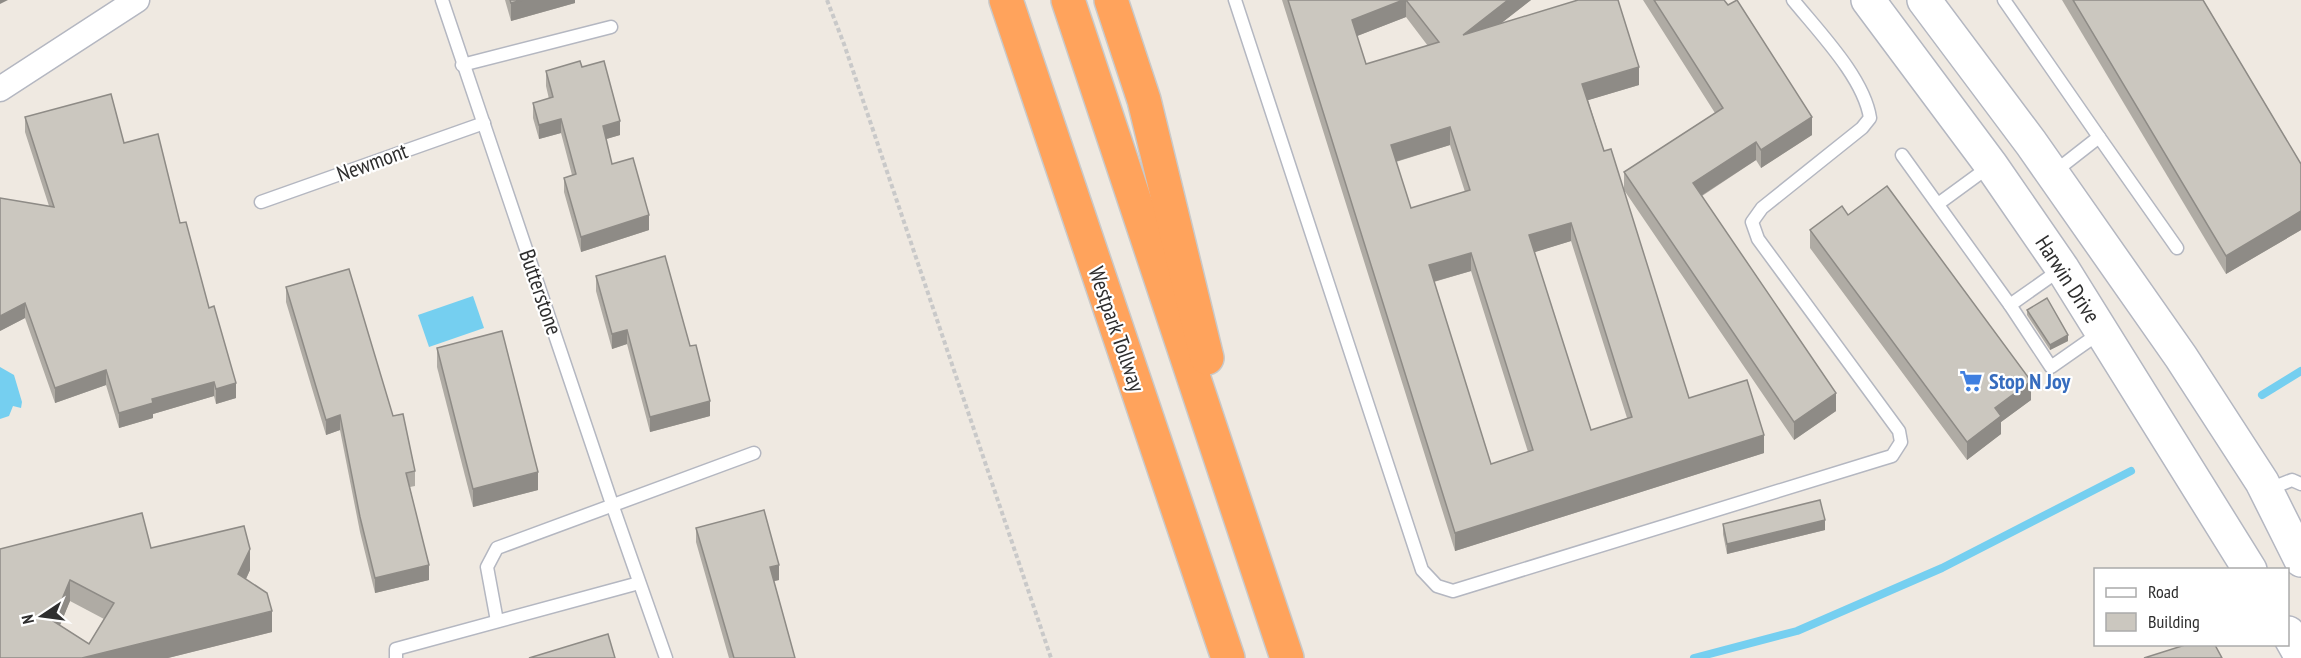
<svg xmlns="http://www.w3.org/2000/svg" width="2301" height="658" font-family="'PT Sans Narrow',sans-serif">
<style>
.water{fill:#75cff0}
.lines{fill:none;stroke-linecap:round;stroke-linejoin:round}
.stream{stroke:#75cff0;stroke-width:8}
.service-casing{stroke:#b4b7c1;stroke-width:15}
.minor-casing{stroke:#b4b7c1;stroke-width:27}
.secondary-casing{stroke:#b4b7c1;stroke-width:36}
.motorway-casing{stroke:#c9c9c9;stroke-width:36}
.path{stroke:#c9c9c9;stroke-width:4;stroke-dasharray:4.5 3;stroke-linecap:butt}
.service{stroke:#fff;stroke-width:12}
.minor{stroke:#fff;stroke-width:24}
.secondary{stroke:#fff;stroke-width:33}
.motorway{stroke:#ffa35c;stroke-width:33}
.wall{fill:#afaba4;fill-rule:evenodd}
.shaded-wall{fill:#8e8b86}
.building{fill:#cbc7bf;stroke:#8e8b86;stroke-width:1.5;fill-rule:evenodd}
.labels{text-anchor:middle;stroke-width:4.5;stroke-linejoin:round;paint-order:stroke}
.street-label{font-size:22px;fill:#2e2e2e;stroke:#fff}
.shop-label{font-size:22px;font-weight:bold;fill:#366cbe;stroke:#fff;text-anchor:start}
</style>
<rect width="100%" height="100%" fill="#efe9e1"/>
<g class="water">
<path d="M 473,296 L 484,328 L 429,347 L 418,315 Z"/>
<path d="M 0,367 L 14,375 L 22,402 L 21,408 L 13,406 L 9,416 L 0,419 Z"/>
</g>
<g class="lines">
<g class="stream">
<path d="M 2262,395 L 2301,371"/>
<path d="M 1694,658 L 1797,631 L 1942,568 L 2131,471"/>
</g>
<g class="service-casing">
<g id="service">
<path d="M 442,0 L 613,507 L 666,658"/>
<path d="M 1235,0 L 1422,570 L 1437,586 L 1453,591 L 1882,459 L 1892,456 L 1901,442 L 1899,431 L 1758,239 L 1752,222 L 1762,208 L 1862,128 L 1870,118 C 1864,78 1819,32 1793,0"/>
<path d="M 2004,0 L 2099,137"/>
<path d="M 462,65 L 611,27"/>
<path d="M 1902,155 L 2010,305 L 2051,367 L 2101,332"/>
<path d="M 2053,173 L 2099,137 L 2177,248"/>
<path d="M 261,202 L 484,123"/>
<path d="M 1938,204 L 1990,166"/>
<path d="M 2010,305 L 2061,269"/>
<path d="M 2269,489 L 2292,480 L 2301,484"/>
<path d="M 497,621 L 487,567 L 497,548 L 754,453"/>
<path d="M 396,658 L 396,649 L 639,583"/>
</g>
</g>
<g class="minor-casing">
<path id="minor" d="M 0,89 L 137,0"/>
</g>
<g class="secondary-casing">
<g id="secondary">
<path d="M 1868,0 L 1991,165 L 2062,268 L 2250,570"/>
<path d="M 1924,0 L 2031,143 L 2181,357 L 2262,482 L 2301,560"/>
<path d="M 2288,633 L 2301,656"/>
</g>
</g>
<g class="motorway-casing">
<g id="motorway">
<path d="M 1006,0 L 1228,658"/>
<path d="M 1068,0 L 1287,658"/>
<path d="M 1111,0 L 1144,100 L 1207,358"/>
</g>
</g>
<path class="path" d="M 827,0 L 844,44 L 1051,658"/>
<use href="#service" class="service"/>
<use href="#minor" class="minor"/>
<use href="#secondary" class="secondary"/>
<use href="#motorway" class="motorway"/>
</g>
<g class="wall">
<path d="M 505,0 L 575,0 L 575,3 L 511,21 Z"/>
<path d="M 1282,0 L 1531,0 L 1501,23 L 1639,85 L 1588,100 L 1604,151 L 1689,398 L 1764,453 L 1455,551 ZM 1406,17 L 1428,46 L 1366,64 L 1357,36 ZM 1450,145 L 1465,192 L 1411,208 L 1396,162 ZM 1571,241 L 1627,418 L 1591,430 L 1534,252 ZM 1471,271 L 1528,452 L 1491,464 L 1434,282 Z"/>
<path d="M 1643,0 L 1724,0 L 1812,135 L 1761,168 L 1756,160 L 1702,196 L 1836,411 L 1794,440 L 1624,190 L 1624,172 L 1715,113 Z"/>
<path d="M 2062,0 L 2203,0 L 2301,164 L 2301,230 L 2226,274 Z"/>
<path d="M 582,67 L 620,135 L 606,139 L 612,164 L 649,230 L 581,252 L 564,192 L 564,178 L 572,175 L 561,133 L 539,139 L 533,118 L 533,103 L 549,99 L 546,86 L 546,71 Z"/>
<path d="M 25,117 L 124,143 L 180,223 L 209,308 L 236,398 L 216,404 L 214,396 L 153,414 L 153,418 L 119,428 L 106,385 L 55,403 L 25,318 L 0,331 L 49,206 L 25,132 Z"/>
<path d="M 1848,215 L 2031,400 L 2001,422 L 2001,434 L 1967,460 L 1810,248 L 1810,230 Z"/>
<path d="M 596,276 L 690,346 L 710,416 L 650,432 L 627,344 L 612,349 L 596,291 Z"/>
<path d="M 286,287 L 393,416 L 415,471 L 415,486 L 410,487 L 429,580 L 375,593 L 360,532 L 340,430 L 326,435 L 286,302 Z"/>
<path d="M 2027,310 L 2068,341 L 2050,350 L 2027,315 Z"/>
<path d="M 437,348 L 538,490 L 473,507 L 437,367 Z"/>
<path d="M 1723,524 L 1825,530 L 1727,554 L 1723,534 Z"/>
<path d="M 696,528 L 779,580 L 774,581 L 795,658 L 729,658 L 696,542 Z"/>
<path d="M 151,548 L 250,570 L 246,579 L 272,632 L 168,658 L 0,658 L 0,549 ZM 70,601 L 104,619 L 89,644 L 60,625 Z"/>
</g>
<g class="shaded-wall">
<path d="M 0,0 L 8,0 L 0,4 Z"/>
<path d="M 522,0 L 575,0 L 575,3 L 511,21 L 511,3 Z"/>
<path d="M 1403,0 L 1406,0 L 1406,17 L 1352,38 L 1352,20 Z"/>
<path d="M 1508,0 L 1531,0 L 1463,53 L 1463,35 Z"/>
<path d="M 1639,67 L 1639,85 L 1582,102 L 1582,84 Z"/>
<path d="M 1812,117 L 1812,135 L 1761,168 L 1761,150 Z"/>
<path d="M 561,119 L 561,133 L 539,139 L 539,125 Z"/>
<path d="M 620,121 L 620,135 L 603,140 L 603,126 Z"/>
<path d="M 1450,127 L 1450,145 L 1391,163 L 1391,145 Z"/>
<path d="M 1756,142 L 1756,160 L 1693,201 L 1693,183 Z"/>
<path d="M 2301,211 L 2301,230 L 2226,274 L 2226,256 Z"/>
<path d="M 649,215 L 649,230 L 581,252 L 581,237 Z"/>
<path d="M 1571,223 L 1571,241 L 1529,254 L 1529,235 Z"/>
<path d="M 1471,253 L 1471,271 L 1429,283 L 1429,265 Z"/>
<path d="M 25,303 L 25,318 L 0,331 L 0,316 Z"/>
<path d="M 627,330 L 627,344 L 612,349 L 612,334 Z"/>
<path d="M 2068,335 L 2068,341 L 2050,350 L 2050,345 Z"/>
<path d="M 106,370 L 106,385 L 55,403 L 55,388 Z"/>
<path d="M 2031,381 L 2031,400 L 2001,422 L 2001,434 L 1967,460 L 1967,442 L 1995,408 Z"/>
<path d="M 214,382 L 214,396 L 153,414 L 153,418 L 119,428 L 119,413 L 152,399 Z"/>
<path d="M 236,383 L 236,398 L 216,404 L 216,389 Z"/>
<path d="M 1836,393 L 1836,411 L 1794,440 L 1794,422 Z"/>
<path d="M 710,401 L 710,416 L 650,432 L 650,417 Z"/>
<path d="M 340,415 L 340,430 L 326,435 L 326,420 Z"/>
<path d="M 1764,435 L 1764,453 L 1455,551 L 1455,533 Z"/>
<path d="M 538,472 L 538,490 L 473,507 L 473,489 Z"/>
<path d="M 1825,520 L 1825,530 L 1727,554 L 1727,544 Z"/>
<path d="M 250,549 L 250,570 L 238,596 L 238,574 Z"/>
<path d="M 429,565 L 429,580 L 375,593 L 375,578 Z"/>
<path d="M 779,565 L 779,580 L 770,582 L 770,567 Z"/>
<path d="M 70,580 L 70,601 L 53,642 L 53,621 Z"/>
<path d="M 272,611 L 272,632 L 168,658 L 82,658 Z"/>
</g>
<g class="building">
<path d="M 510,0 L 522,0 L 511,3 Z"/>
<path d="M 1288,0 L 1403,0 L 1352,20 L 1366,64 L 1439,42 L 1406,0 L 1508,0 L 1463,35 L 1578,0 L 1618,0 L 1639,67 L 1582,84 L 1604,151 L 1611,149 L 1689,398 L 1747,380 L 1764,435 L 1455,533 ZM 1450,127 L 1470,190 L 1411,208 L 1391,145 ZM 1571,223 L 1632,417 L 1591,430 L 1529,235 ZM 1471,253 L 1533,450 L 1491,464 L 1429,265 Z"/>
<path d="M 1654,0 L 1724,0 L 1728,5 L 1737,0 L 1812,117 L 1761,150 L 1756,142 L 1693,183 L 1836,393 L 1794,422 L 1624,172 L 1723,108 Z"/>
<path d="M 2073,0 L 2203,0 L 2301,164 L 2301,211 L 2226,256 Z"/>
<path d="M 580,61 L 582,67 L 604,61 L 620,121 L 603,126 L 612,164 L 633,158 L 649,215 L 581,237 L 564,178 L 576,174 L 561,119 L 539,125 L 533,103 L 553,97 L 546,71 Z"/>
<path d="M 111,94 L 124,143 L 158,134 L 180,223 L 186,222 L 209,308 L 214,306 L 236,383 L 216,389 L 214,382 L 152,399 L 153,403 L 119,413 L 106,370 L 55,388 L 25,303 L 0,316 L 0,198 L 54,207 L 25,117 Z"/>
<path d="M 1887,186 L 2031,381 L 1995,408 L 2001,416 L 1967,442 L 1810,230 L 1842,206 L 1848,215 Z"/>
<path d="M 665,256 L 690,346 L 696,345 L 710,401 L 650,417 L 627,330 L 612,334 L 596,276 Z"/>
<path d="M 349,269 L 393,416 L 403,414 L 415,471 L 406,473 L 429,565 L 375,578 L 360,517 L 340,415 L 326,420 L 286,287 Z"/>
<path d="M 2047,298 L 2068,335 L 2050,345 L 2027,310 Z"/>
<path d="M 502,331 L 538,472 L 473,489 L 437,348 Z"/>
<path d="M 1820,500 L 1825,520 L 1727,544 L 1723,524 Z"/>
<path d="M 764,510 L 779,565 L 770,567 L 795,658 L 734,658 L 696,528 Z"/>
<path d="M 142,513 L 151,548 L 244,526 L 250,549 L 238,574 L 267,593 L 272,611 L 82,658 L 0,658 L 0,549 ZM 70,580 L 114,603 L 89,644 L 53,621 Z"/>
<path d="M 608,634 L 615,658 L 529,658 Z"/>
<path d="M 2185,645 L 2215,645 L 2222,658 L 2144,658 Z"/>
</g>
<defs>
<g id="supermarket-bare" transform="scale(1.8)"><path d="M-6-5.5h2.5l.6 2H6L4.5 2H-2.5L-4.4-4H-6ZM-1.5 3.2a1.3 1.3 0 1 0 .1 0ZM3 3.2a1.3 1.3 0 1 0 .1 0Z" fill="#3f7fe0" stroke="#fff" stroke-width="2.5" paint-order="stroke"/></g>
</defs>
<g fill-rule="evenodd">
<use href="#supermarket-bare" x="1971" y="381"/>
</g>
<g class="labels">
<g class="street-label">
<text transform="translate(372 162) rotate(-20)" y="8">Newmont</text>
<text transform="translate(2068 279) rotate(57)" y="8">Harwin Drive</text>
<text transform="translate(541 292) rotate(71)" y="8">Butterstone</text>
<text transform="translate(1117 329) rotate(71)" y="8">Westpark Tollway</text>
</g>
<g class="shop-label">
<text x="1989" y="389">Stop N Joy</text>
</g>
</g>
<rect x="2094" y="568" width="195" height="78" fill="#ffffff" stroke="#ababab" stroke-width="1.5"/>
<rect x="2106" y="588" width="30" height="9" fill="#ffffff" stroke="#ababab" stroke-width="1.5"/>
<text x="2148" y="598" font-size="18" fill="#2e2e2e">Road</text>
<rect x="2106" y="613" width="30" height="18" fill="#cbc7bf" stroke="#ababab" stroke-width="1.5"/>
<text x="2148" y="628" font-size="18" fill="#2e2e2e">Building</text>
<g transform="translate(42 616) rotate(257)" stroke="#ffffff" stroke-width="4.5" paint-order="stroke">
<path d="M0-4.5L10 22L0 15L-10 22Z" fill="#2e2e2e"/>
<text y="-9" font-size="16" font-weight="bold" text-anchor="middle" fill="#2e2e2e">N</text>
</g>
</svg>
